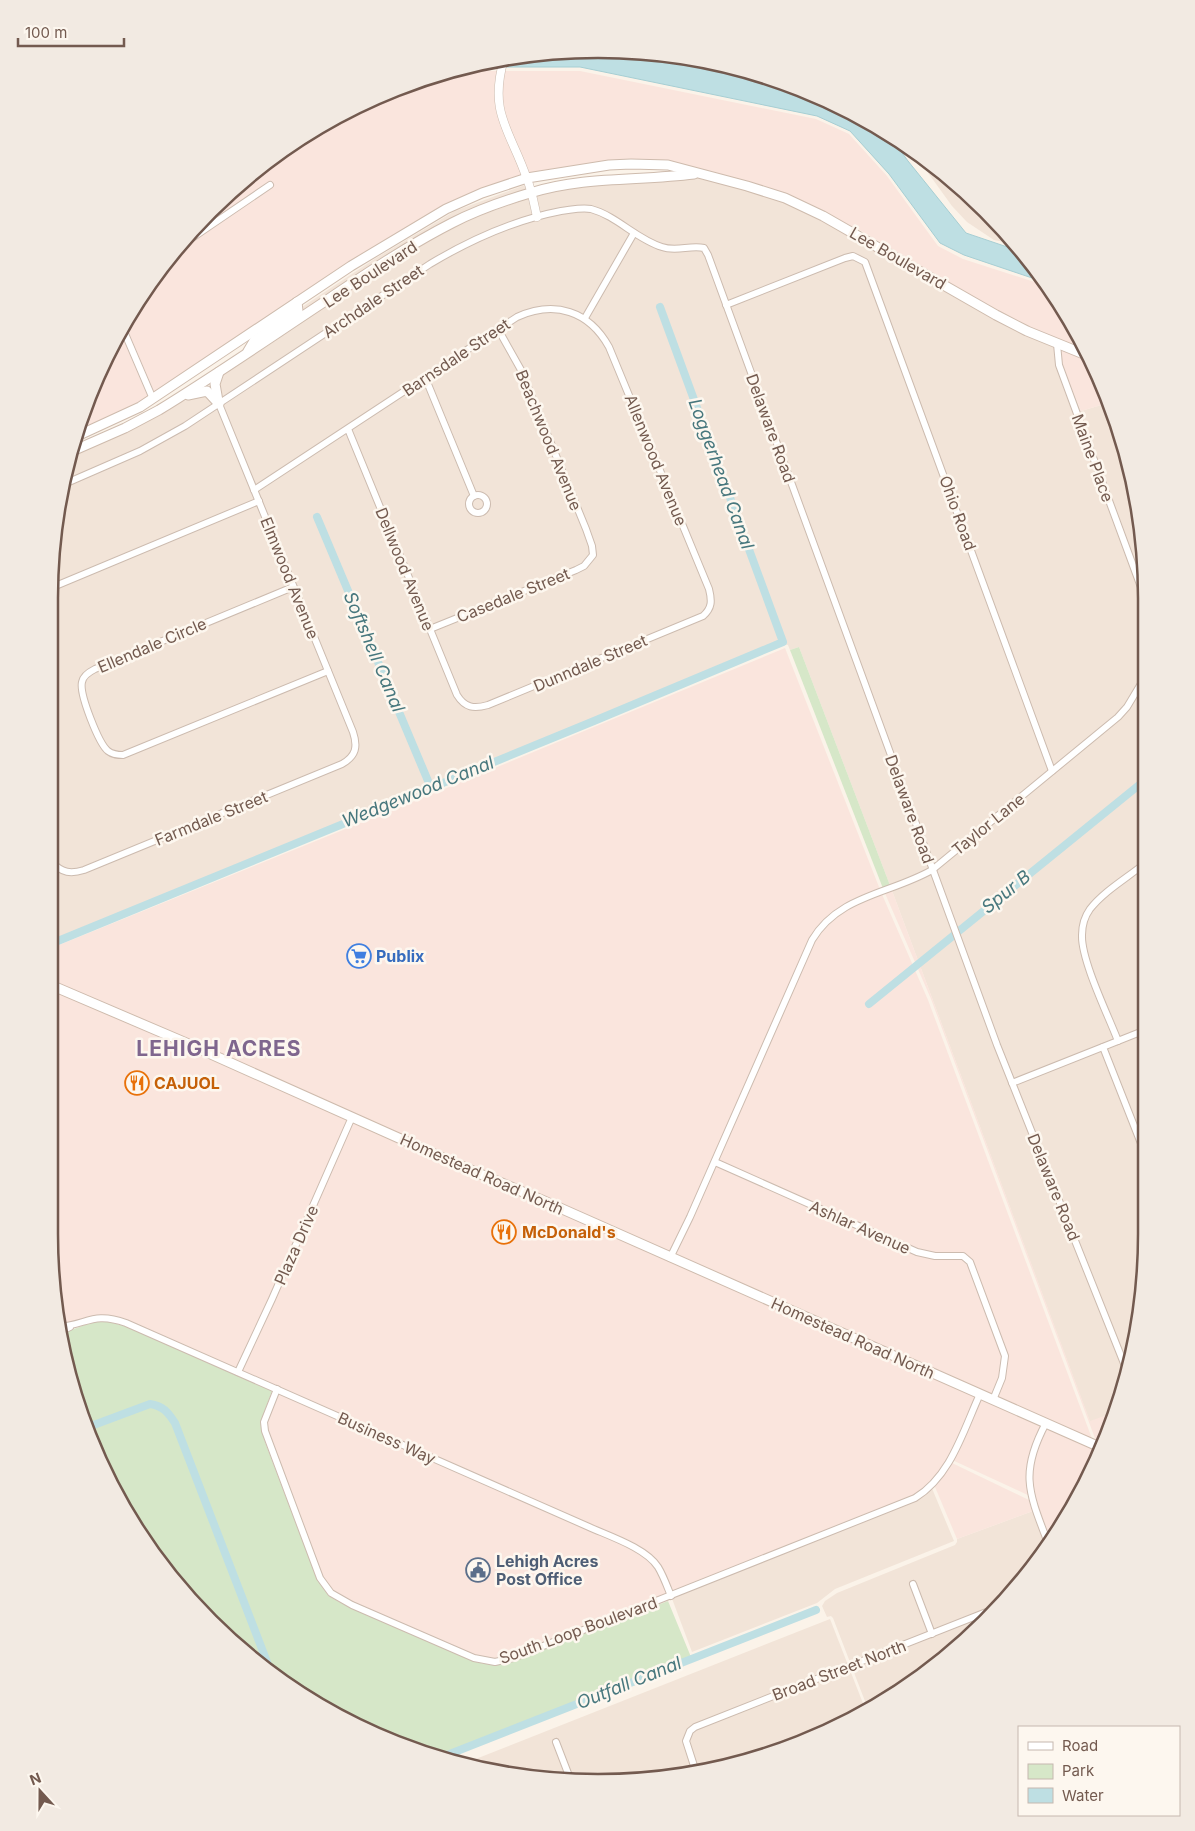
<svg xmlns="http://www.w3.org/2000/svg" width="1195" height="1831" font-family="Inter,sans-serif">
<style>
.residential{fill:#f2e4d8}
.commercial{fill:#fae5dd}
.green{fill:#d6e7c8}
.water{fill:#bedfe3;stroke:#a6ced3}
.lines{fill:none;stroke-linecap:round;stroke-linejoin:round}
.canal{stroke:#bedfe3;stroke-width:8}
.minor-casing{stroke:#ccbbaf;stroke-width:8}
.tertiary-casing{stroke:#ccbbaf;stroke-width:9}
.secondary-casing{stroke:#cebbad;stroke-width:11}
.minor{stroke:#fff;stroke-width:6}
.tertiary{stroke:#fff;stroke-width:8}
.secondary{stroke:#fff;stroke-width:9}
.labels{text-anchor:middle;stroke-width:5;stroke-linejoin:round;paint-order:stroke}
.street-label{font-size:16px;fill:#735a4f;stroke:#fdf7ef}
.shop-label{font-size:16px;font-weight:bold;fill:#366cbe;stroke:#fdf7ef;text-anchor:start}
.food-label{font-size:16px;font-weight:bold;fill:#c56008;stroke:#fdf7ef;text-anchor:start}
.service-label{font-size:16px;font-weight:bold;fill:#4e5e75;stroke:#fdf7ef;text-anchor:start}
.water-label{font-size:18px;font-style:italic;fill:#47777d;stroke:#fdf7ef}
.district-label{font-size:21px;font-weight:bold;letter-spacing:1px;fill:#7f668e;stroke:#fdf7ef}
.rim{fill:none;stroke:#735a4f;stroke-width:2.5}
</style>
<rect width="100%" height="100%" fill="#fbf3e9"/>
<g class="residential">
<path d="M 913,152 L 959,185 L 1014,244 L 994,240 L 967,222 L 952,206 Z"/>
<path d="M 699,177 L 764,195 L 805,211 L 1026,335 L 1055,348 L 1081,411 L 1108,403 L 1128,456 L 1145,562 L 1142,1305 L 1113,1413 L 1090,1422 L 891,888 L 799,647 L 790,650 L 788,645 L 784,644 L 479,771 L 320,832 L 53,940 L 53,526 L 67,458 L 126,432 L 183,401 L 205,395 L 217,409 L 223,407 L 224,404 L 222,402 L 219,381 L 222,375 L 248,359 L 362,282 L 426,242 L 468,220 L 529,198 L 535,221 L 542,219 L 536,195 L 573,187 L 633,181 L 669,181 Z"/>
<path d="M 525,185 L 527,189 L 485,204 L 450,219 L 301,313 L 302,307 L 376,258 L 455,211 Z"/>
<path d="M 931,1486 L 954,1541 L 835,1589 L 817,1603 L 692,1652 L 671,1596 Z"/>
<path d="M 1033,1511 L 1046,1546 L 1010,1595 L 902,1690 L 868,1709 L 833,1618 L 831,1616 L 827,1617 L 822,1606 L 825,1601 L 837,1593 L 955,1545 L 957,1542 L 957,1539 Z"/>
<path d="M 830,1619 L 866,1711 L 840,1726 L 740,1763 L 669,1778 L 562,1781 L 468,1762 Z"/>
</g>
<g class="commercial">
<path d="M 447,71 L 497,71 L 494,86 L 497,115 L 522,175 L 481,189 L 444,205 L 349,263 L 138,403 L 77,431 L 105,355 L 185,236 L 263,162 L 355,105 Z"/>
<path d="M 505,71 L 580,71 L 816,119 L 849,134 L 887,176 L 938,246 L 963,259 L 1047,286 L 1088,352 L 1029,327 L 998,311 L 858,229 L 785,195 L 702,169 L 669,161 L 631,160 L 608,161 L 529,173 L 504,114 L 502,86 Z"/>
<path d="M 1055,348 L 1092,362 L 1108,403 L 1081,411 Z"/>
<path d="M 785,648 L 881,892 L 928,1000 L 1094,1444 L 1102,1448 L 1073,1508 L 1048,1543 L 1032,1497 L 950,1459 L 923,1493 L 513,1658 L 486,1661 L 352,1605 L 325,1586 L 264,1422 L 276,1389 L 105,1318 L 59,1330 L 53,1305 L 53,954 L 59,945 L 432,794 Z"/>
<path d="M 320,832 L 322,835 L 58,941 L 53,948 L 53,940 Z"/>
<path d="M 891,888 L 1090,1421 L 1113,1413 L 1104,1445 L 1096,1441 L 931,999 L 884,891 Z"/>
<path d="M 952,1463 L 1029,1500 L 1033,1511 L 957,1539 L 935,1487 Z"/>
</g>
<g class="green">
<path d="M 799,647 L 891,888 L 884,891 L 790,650 Z"/>
<path d="M 96,1321 L 105,1321 L 125,1326 L 272,1391 L 261,1421 L 265,1442 L 317,1579 L 329,1596 L 339,1602 L 473,1661 C 488,1666 499,1665 514,1661 L 668,1601 L 691,1657 L 437,1756 L 421,1753 L 355,1726 L 264,1669 L 209,1621 L 141,1539 L 78,1410 L 60,1334 Z"/>
</g>
<path class="water" d="M 561,50 L 669,53 L 774,78 L 872,122 L 889,135 L 908,161 L 966,233 L 1022,252 L 1033,264 L 1044,282 L 964,255 L 940,243 L 889,174 L 850,131 L 817,116 L 580,67 L 458,67 Z"/>
<g class="lines">
<g class="canal">
<path d="M 317,517 L 431,788"/>
<path d="M 53,943 L 594,721 L 783,642 L 660,307"/>
<path d="M 869,1004 L 1144,781"/>
<path d="M 91,1426 L 150,1404 C 163,1406 168,1412 175,1423 L 272,1675"/>
<path d="M 442,1757 L 816,1610"/>
</g>
<g class="minor-casing">
<g id="minor">
<path d="M 176,249 L 270,185"/>
<path d="M 726,305 L 845,258 L 853,256 L 865,262 L 1052,771"/>
<path d="M 585,318 L 634,233"/>
<path d="M 123,329 L 153,399"/>
<path d="M 1057,344 L 1059,365 L 1145,598"/>
<path d="M 425,377 L 474,496"/>
<path d="M 62,485 L 140,451 L 185,426 L 430,264 C 470,240 514,220 561,211 C 571,210 581,207 591,209 C 617,216 636,239 662,247 C 676,252 690,245 704,248 L 708,255 L 997,1045 L 1125,1366"/>
<path d="M 254,490 L 517,317 C 555,300 589,311 609,347 L 709,589 C 712,601 712,608 703,616 L 488,705 C 474,709 465,708 457,695 L 348,429"/>
<circle cx="478" cy="504" r="9"/>
<path d="M 53,587 L 259,501"/>
<path d="M 293,587 L 95,669 C 89,672 83,676 82,682 C 79,694 99,744 108,751 C 113,755 118,755 123,755 L 328,671"/>
<path d="M 430,629 L 576,570 L 584,566 L 593,555 L 592,546 L 586,529 L 521,370 L 498,329"/>
<path d="M 53,863 C 62,873 71,874 84,870 L 342,764 C 356,756 358,747 353,732 L 219,404"/>
<path d="M 1118,1041 C 1108,1015 1081,960 1082,935 C 1082,926 1085,916 1090,909 C 1104,891 1127,878 1144,864"/>
<path d="M 1103,1047 L 1142,1146"/>
<path d="M 1012,1083 L 1143,1031"/>
<path d="M 715,1162 L 917,1252 L 935,1256 L 963,1256 L 970,1262 L 1005,1356 L 1002,1378 L 993,1400"/>
<path d="M 670,1258 L 690,1217 L 812,940 C 839,895 890,894 932,870 L 1118,717 L 1127,707 L 1145,677"/>
<path d="M 58,1327 C 87,1325 93,1311 126,1323 L 589,1527 C 609,1536 646,1548 658,1567 C 663,1575 667,1586 671,1596"/>
<path d="M 60,1332 L 70,1327"/>
<path d="M 238,1372 L 272,1299 L 352,1117"/>
<path d="M 277,1389 L 264,1422 L 265,1431 L 320,1578 L 331,1593 L 352,1605 L 474,1658 L 495,1662 L 513,1658 L 915,1498 C 951,1476 963,1431 980,1394"/>
<path d="M 1046,1423 C 1019,1473 1029,1493 1048,1543"/>
<path d="M 913,1584 L 932,1634"/>
<path d="M 556,1742 L 571,1781"/>
<path d="M 696,1772 L 686,1741 L 690,1731 L 695,1727 L 994,1609"/>
</g>
</g>
<g class="tertiary-casing">
<path id="tertiary" d="M 504,59 C 488,114 511,131 527,179 C 532,191 534,204 537,217"/>
</g>
<g class="secondary-casing">
<g id="secondary">
<path d="M 248,351 L 254,341 L 298,311 L 297,302"/>
<path d="M 188,395 L 207,391 L 219,404"/>
<path d="M 218,401 L 215,384 L 219,372"/>
<path d="M 75,437 L 140,407 L 351,266 L 446,209 L 482,193 L 527,178 L 609,165 L 631,164 L 668,165 L 747,186 L 785,198 L 823,216 L 996,315 L 1027,331 L 1091,357"/>
<path d="M 68,453 L 125,428 L 159,410 C 216,375 271,337 327,300 C 367,273 409,245 452,223 C 477,210 503,201 530,193 C 584,176 639,181 694,174"/>
<path d="M 53,986 L 184,1042 L 459,1165 L 542,1200 L 1102,1448"/>
</g>
</g>
<use href="#minor" class="minor"/>
<use href="#tertiary" class="tertiary"/>
<use href="#secondary" class="secondary"/>
</g>
<defs>
<g id="supermarket-ring" transform="scale(1.25)"><circle r="9.5" fill="#fdf7ef" stroke="#3f7fe0" stroke-width="1.5"/><path d="M-6-5.5h2.5l.6 2H6L4.5 2H-2.5L-4.4-4H-6ZM-1.5 3.2a1.3 1.3 0 1 0 .1 0ZM3 3.2a1.3 1.3 0 1 0 .1 0Z" fill="#3f7fe0"/></g>
<g id="restaurant-ring" transform="scale(1.25)"><circle r="9.5" fill="#fdf7ef" stroke="#e8710a" stroke-width="1.5"/><path d="M-5-6h1v4h1v-4h1v4h1v-4h1v5L-1.5 .5V6h-2V.5L-5-1ZM5-6V6H3V1.5H1.5Q1.5-4 5-6Z" fill="#e8710a"/></g>
<g id="civic-ring" transform="scale(1.25)"><circle r="9.5" fill="#fdf7ef" stroke="#5c6f8a" stroke-width="1.5"/><path d="M-.6-6.5H3V-4.5H.6V-3L4-1V1h2V6H-6V1h2V-1L-.6-3ZM-1.2 2.5V6h2.4V2.5Z" fill="#5c6f8a"/></g>
</defs>
<g fill-rule="evenodd">
<use href="#supermarket-ring" x="359" y="956"/>
<use href="#restaurant-ring" x="137" y="1083"/>
<use href="#restaurant-ring" x="504" y="1232"/>
<use href="#civic-ring" x="478" y="1570"/>
</g>
<g class="labels">
<g class="street-label">
<text transform="translate(898 258) rotate(30)" y="6">Lee Boulevard</text>
<text transform="translate(370 274) rotate(-33)" y="6">Lee Boulevard</text>
<text transform="translate(373 301) rotate(-34)" y="6">Archdale Street</text>
<text transform="translate(456 357) rotate(-34)" y="6">Barnsdale Street</text>
<text transform="translate(771 428) rotate(70)" y="6">Delaware Road</text>
<text transform="translate(549 440) rotate(68)" y="6">Beachwood Avenue</text>
<text transform="translate(1093 458) rotate(70)" y="6">Maine Place</text>
<text transform="translate(656 460) rotate(68)" y="6">Allenwood Avenue</text>
<text transform="translate(958 513) rotate(70)" y="6">Ohio Road</text>
<text transform="translate(405 569) rotate(68)" y="6">Dellwood Avenue</text>
<text transform="translate(290 578) rotate(68)" y="6">Elmwood Avenue</text>
<text transform="translate(513 595) rotate(-22)" y="6">Casedale Street</text>
<text transform="translate(152 645) rotate(-23)" y="6">Ellendale Circle</text>
<text transform="translate(590 663) rotate(-23)" y="6">Dunndale Street</text>
<text transform="translate(910 809) rotate(70)" y="6">Delaware Road</text>
<text transform="translate(211 818) rotate(-22)" y="6">Farmdale Street</text>
<text transform="translate(988 824) rotate(-39)" y="6">Taylor Lane</text>
<text transform="translate(482 1174) rotate(24)" y="6">Homestead Road North</text>
<text transform="translate(1054 1187) rotate(68)" y="6">Delaware Road</text>
<text transform="translate(860 1227) rotate(24)" y="6">Ashlar Avenue</text>
<text transform="translate(296 1245) rotate(-66)" y="6">Plaza Drive</text>
<text transform="translate(853 1338) rotate(24)" y="6">Homestead Road North</text>
<text transform="translate(387 1438) rotate(24)" y="6">Business Way</text>
<text transform="translate(578 1630) rotate(-20)" y="6">South Loop Boulevard</text>
<text transform="translate(839 1670) rotate(-21)" y="6">Broad Street North</text>
</g>
<g class="shop-label">
<text x="376" y="962">Publix</text>
</g>
<g class="food-label">
<text x="154" y="1089">CAJUOL</text>
<text x="522" y="1238">McDonald's</text>
</g>
<g class="service-label">
<text x="496" y="1567">Lehigh Acres<tspan x="496" dy="18">Post Office</tspan></text>
</g>
<g class="water-label">
<text transform="translate(721 474) rotate(70)" y="6">Loggerhead Canal</text>
<text transform="translate(374 652) rotate(67)" y="6">Softshell Canal</text>
<text transform="translate(418 792) rotate(-22)" y="6">Wedgewood Canal</text>
<text transform="translate(1006 892) rotate(-39)" y="6">Spur B</text>
<text transform="translate(629 1683) rotate(-22)" y="6">Outfall Canal</text>
</g>
<g class="district-label">
<text x="219" y="1056">LEHIGH ACRES</text>
</g>
</g>
<path d="M0 0H1195V1831H0ZM598 58H598A540 540 0 0 1 1138 598V1234A540 540 0 0 1 598 1774H598A540 540 0 0 1 58 1234V598A540 540 0 0 1 598 58Z" fill="#f2eae2" fill-rule="evenodd"/>
<path class="rim" d="M598 58H598A540 540 0 0 1 1138 598V1234A540 540 0 0 1 598 1774H598A540 540 0 0 1 58 1234V598A540 540 0 0 1 598 58Z"/>
<rect x="1018" y="1726" width="162" height="90" fill="#fdf7ef" stroke="#c6b8af"/>
<rect x="1028" y="1742" width="25" height="8" fill="#ffffff" stroke="#c6b8af"/>
<text x="1062" y="1751" font-size="15" fill="#735a4f">Road</text>
<rect x="1028" y="1764" width="25" height="15" fill="#d6e7c8" stroke="#c6b8af"/>
<text x="1062" y="1776" font-size="15" fill="#735a4f">Park</text>
<rect x="1028" y="1788" width="25" height="15" fill="#bedfe3" stroke="#c6b8af"/>
<text x="1062" y="1801" font-size="15" fill="#735a4f">Water</text>
<g transform="translate(40 1791) rotate(339)" stroke="#fdf7ef" stroke-width="4" paint-order="stroke">
<path d="M0-4L9 19L0 12L-9 19Z" fill="#735a4f"/>
<text y="-8" font-size="14" font-weight="bold" text-anchor="middle" fill="#735a4f">N</text>
</g>
<path d="M18 38v8h106v-8" fill="none" stroke="#735a4f" stroke-width="2.5"/>
<text x="25" y="38" font-size="15" fill="#735a4f" stroke="#fdf7ef" stroke-width="4" paint-order="stroke">100 m</text>
</svg>
